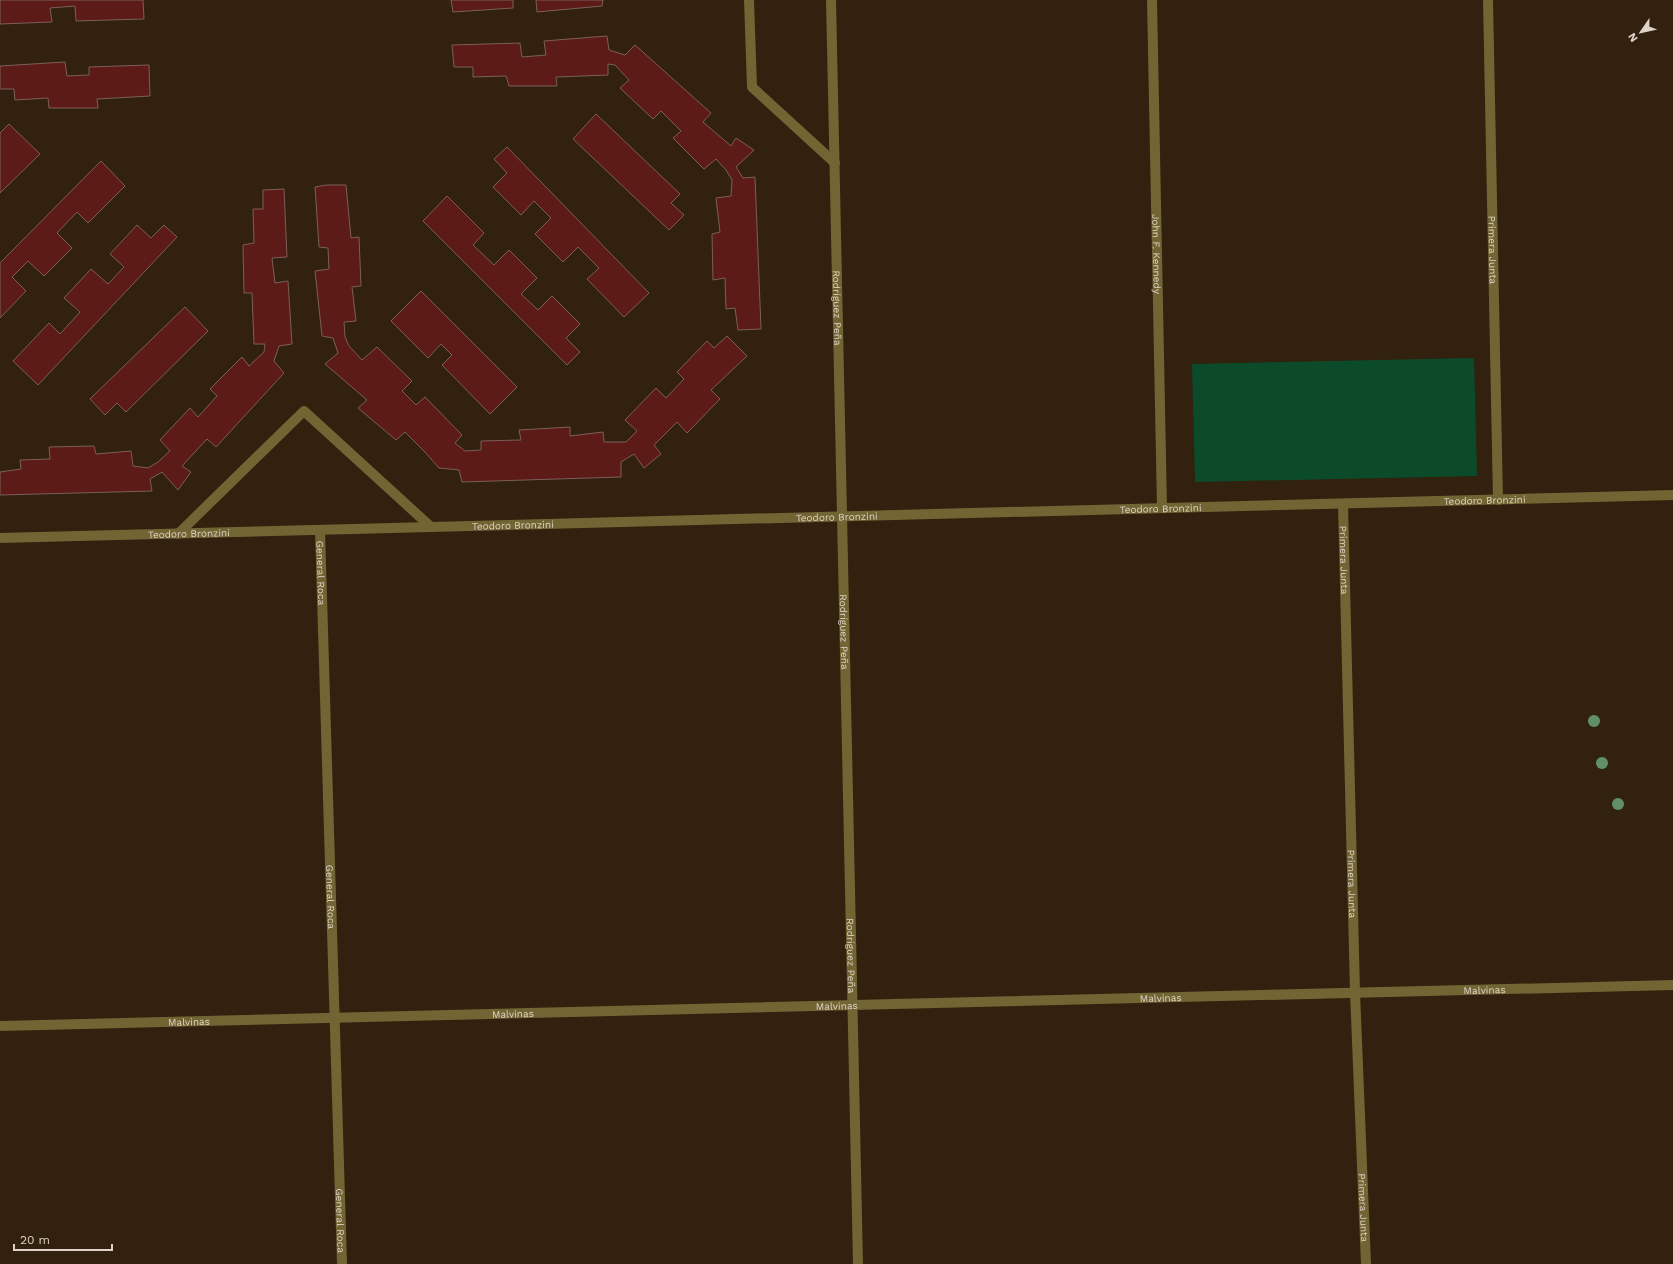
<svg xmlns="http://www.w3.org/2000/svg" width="1673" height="1264" font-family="'Work Sans',sans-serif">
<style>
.green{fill:#0b4b2a}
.building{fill:#5d1b18;stroke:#7c5e5a}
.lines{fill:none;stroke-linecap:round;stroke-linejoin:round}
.minor{stroke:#726534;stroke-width:10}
.tree{fill:#629066}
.labels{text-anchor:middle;stroke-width:3;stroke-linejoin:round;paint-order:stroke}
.street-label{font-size:10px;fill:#dfd3c8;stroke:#32210e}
</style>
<rect width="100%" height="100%" fill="#32210e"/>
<path class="green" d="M 1474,358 L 1477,476 L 1195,482 L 1192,364 Z"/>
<g class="building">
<path d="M 0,0 L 143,0 L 144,19 L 76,21 L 75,6 L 50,8 L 52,22 L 0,24 Z"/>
<path d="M 451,0 L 513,0 L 513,8 L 453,12 Z"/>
<path d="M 536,0 L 603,0 L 602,6 L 537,12 Z"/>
<path d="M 607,36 L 609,50 L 625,55 L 635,45 L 711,113 L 703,122 L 731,146 L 736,138 L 754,150 L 736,167 L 743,178 L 755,177 L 761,329 L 738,330 L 735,308 L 726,309 L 725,278 L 713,280 L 712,234 L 720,232 L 716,198 L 731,196 L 732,180 L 726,170 L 716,159 L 704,169 L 673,138 L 681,131 L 661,111 L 653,119 L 620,88 L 629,80 L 615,65 L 608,64 L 608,75 L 556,77 L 557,86 L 509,86 L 506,76 L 473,77 L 473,67 L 454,67 L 452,45 L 520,43 L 522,57 L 546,55 L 544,41 Z"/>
<path d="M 65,62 L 67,76 L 89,75 L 89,67 L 149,65 L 150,96 L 97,99 L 98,108 L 49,108 L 48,98 L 15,100 L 14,89 L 0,89 L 0,66 Z"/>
<path d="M 596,114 L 680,194 L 671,203 L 684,215 L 669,230 L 573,139 Z"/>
<path d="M 9,124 L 40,154 L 0,193 L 0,133 Z"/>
<path d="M 507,147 L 649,293 L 624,317 L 587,279 L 599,268 L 578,247 L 563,262 L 535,234 L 551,218 L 534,201 L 521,215 L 493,187 L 507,173 L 494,159 Z"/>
<path d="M 101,161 L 125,186 L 88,223 L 77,212 L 57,233 L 72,248 L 44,276 L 28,261 L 12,277 L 26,291 L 0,318 L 0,263 Z"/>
<path d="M 326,185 L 346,185 L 351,238 L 359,237 L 361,286 L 352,287 L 356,321 L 344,322 L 345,337 L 349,346 L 362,360 L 377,347 L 412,381 L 402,391 L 416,405 L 425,397 L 462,435 L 455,443 L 465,451 L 481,450 L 481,441 L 521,440 L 519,430 L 570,427 L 570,436 L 603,432 L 604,442 L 626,442 L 637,431 L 625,420 L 656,388 L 666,398 L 684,379 L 677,372 L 707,341 L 714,348 L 727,336 L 747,356 L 711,390 L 720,399 L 687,433 L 677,422 L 654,445 L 661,454 L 644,468 L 634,454 L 621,462 L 621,477 L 462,482 L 459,470 L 439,468 L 424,451 L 405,432 L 396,440 L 358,408 L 367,400 L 325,364 L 338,353 L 333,338 L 322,336 L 315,271 L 329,269 L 328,248 L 319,247 L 315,187 Z"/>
<path d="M 284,189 L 287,257 L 272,258 L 275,283 L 288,281 L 292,344 L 279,346 L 274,361 L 284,373 L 216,447 L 207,439 L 182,466 L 191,472 L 178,490 L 162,472 L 150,479 L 152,491 L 0,495 L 0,472 L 21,469 L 20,460 L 50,459 L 49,447 L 94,446 L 96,454 L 131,451 L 133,466 L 148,468 L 158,462 L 170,451 L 160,440 L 190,408 L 198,417 L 217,396 L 210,389 L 242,357 L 249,366 L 264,352 L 265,344 L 254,344 L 252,293 L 244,293 L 243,245 L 254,243 L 253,209 L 263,209 L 263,190 Z"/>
<path d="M 447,196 L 484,233 L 473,245 L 494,265 L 509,250 L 537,278 L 521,294 L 538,310 L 552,296 L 580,324 L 566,338 L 580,352 L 567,365 L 423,221 Z"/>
<path d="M 137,225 L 151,238 L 164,225 L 177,237 L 38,385 L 13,361 L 49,323 L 60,334 L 80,312 L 64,298 L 91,269 L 108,284 L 124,267 L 110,254 Z"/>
<path d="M 421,291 L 517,387 L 490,414 L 442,365 L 452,355 L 441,344 L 428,358 L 391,321 Z"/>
<path d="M 185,307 L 208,331 L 126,412 L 117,403 L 105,415 L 90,399 Z"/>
</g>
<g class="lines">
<g class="minor">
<path d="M 749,0 L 752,87 L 835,163"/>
<path id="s1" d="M 831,0 L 858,1264"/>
<path id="s2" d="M 1152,0 L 1162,508"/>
<path id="s3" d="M 1488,0 L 1498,500"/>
<path id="s4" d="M 1343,504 L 1355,992 L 1366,1264"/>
<path id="s5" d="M 320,530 L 342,1264"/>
<path d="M 178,534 L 304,411 L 431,527"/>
<path id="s6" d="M 0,538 L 1673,495"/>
<path id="s7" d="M 0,1026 L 1673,985"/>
</g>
</g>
<g class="tree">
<circle cx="1594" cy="721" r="6"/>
<circle cx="1602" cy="763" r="6"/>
<circle cx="1618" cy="804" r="6"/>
</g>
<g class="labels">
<g class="street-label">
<text dy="4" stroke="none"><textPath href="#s3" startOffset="250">Primera Junta</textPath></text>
<text dy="4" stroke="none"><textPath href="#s2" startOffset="254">John F. Kennedy</textPath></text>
<text dy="4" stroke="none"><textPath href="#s1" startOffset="308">Rodríguez Peña</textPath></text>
<text dy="4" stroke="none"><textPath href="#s6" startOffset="1485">Teodoro Bronzini</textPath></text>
<text dy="4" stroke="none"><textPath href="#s6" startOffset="1161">Teodoro Bronzini</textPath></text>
<text dy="4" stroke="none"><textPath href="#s6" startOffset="837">Teodoro Bronzini</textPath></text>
<text dy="4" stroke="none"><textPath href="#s6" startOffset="513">Teodoro Bronzini</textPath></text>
<text dy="4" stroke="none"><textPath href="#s6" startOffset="189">Teodoro Bronzini</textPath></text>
<text dy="4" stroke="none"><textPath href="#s4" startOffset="56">Primera Junta</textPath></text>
<text dy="4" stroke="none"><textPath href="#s5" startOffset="43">General Roca</textPath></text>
<text dy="4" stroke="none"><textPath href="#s1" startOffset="632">Rodríguez Peña</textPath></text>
<text dy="4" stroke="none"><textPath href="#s4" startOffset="380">Primera Junta</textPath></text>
<text dy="4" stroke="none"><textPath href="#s5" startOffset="367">General Roca</textPath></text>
<text dy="4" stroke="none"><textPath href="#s1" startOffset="956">Rodríguez Peña</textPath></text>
<text dy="4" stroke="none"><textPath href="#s7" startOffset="1485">Malvinas</textPath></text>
<text dy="4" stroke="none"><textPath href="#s7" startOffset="1161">Malvinas</textPath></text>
<text dy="4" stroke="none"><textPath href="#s7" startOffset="837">Malvinas</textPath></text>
<text dy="4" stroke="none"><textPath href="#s7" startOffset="513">Malvinas</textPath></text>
<text dy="4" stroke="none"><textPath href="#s7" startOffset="189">Malvinas</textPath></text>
<text dy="4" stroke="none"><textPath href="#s4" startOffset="704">Primera Junta</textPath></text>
<text dy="4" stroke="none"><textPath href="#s5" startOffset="691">General Roca</textPath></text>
</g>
</g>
<g transform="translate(1641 32) rotate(236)" stroke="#32210e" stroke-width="3" paint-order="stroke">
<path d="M0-3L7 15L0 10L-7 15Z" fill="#dfd3c8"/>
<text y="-6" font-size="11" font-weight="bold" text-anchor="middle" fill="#dfd3c8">N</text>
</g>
<path d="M14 1244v6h98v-6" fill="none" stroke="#dfd3c8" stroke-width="2"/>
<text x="20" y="1244" font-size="12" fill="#dfd3c8" stroke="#32210e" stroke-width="3" paint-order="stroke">20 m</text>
</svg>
